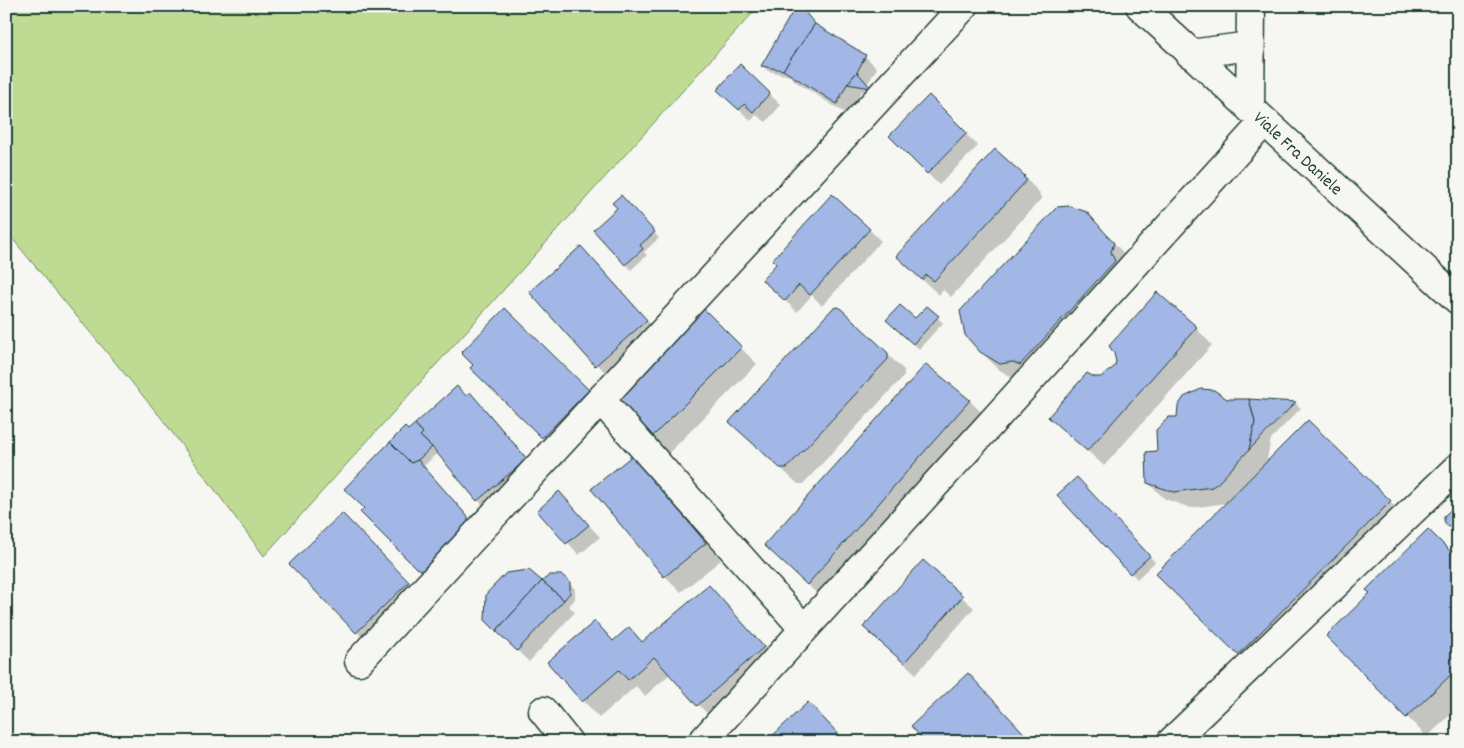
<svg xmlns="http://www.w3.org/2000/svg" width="1464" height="748" font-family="Dekko,sans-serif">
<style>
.green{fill:#bfdb93;stroke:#6f8c64}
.shadow{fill:#0003}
.building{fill:#a3b7e6;stroke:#1f3d34}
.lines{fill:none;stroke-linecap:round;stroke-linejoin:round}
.street-casing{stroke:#1f3d34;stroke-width:31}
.street{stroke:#f6f6f2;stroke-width:28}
.labels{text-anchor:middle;stroke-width:4;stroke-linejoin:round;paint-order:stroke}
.street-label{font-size:18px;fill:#1f3d34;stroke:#f6f6f2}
</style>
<rect width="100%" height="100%" fill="#f6f6f2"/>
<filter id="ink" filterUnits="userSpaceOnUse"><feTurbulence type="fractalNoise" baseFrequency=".02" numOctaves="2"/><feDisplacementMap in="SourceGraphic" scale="10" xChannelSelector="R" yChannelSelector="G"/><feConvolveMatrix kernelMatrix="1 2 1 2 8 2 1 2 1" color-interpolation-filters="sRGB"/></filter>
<g filter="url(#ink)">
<path class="green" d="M 6,6 L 759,6 L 264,556 L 163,420 L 6,231 Z"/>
<g class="shadow">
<path d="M 817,27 L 865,56 L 877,68 L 867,85 L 875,93 L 862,91 L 848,115 L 796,82 L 790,76 L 768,71 L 763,66 Z"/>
<path d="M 740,66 L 781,105 L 766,122 L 756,115 L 751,121 L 730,101 Z"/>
<path d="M 929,97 L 978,146 L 939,185 L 890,136 Z"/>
<path d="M 995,151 L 1024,177 L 1040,193 L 1039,194 L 1042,198 L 951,297 L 943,290 L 939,295 L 914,272 Z"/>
<path d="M 626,202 L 659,238 L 644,252 L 647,255 L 631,270 L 626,264 Z"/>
<path d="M 1086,213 L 1130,260 L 1017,380 L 998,369 L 981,351 Z"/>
<path d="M 869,229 L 881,241 L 822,306 L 812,295 L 797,312 L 775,291 Z"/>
<path d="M 597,264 L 662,337 L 613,381 L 531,292 Z"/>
<path d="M 699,306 L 757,364 L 666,456 L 608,398 Z"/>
<path d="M 927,307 L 943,323 L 919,349 L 894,326 L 915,320 Z"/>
<path d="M 1196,328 L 1212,345 L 1104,466 L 1050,417 L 1094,378 L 1101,378 Z"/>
<path d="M 887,354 L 904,370 L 904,376 L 803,484 L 798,484 L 747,438 Z"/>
<path d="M 926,366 L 970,401 L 986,417 L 824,600 L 782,561 Z"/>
<path d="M 488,384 L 588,390 L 605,407 L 560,453 Z"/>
<path d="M 470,394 L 486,410 L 542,476 L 494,517 L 478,500 L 438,452 L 423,467 L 484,535 L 434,585 L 362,512 L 408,432 Z"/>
<path d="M 1227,400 L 1249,400 L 1295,403 L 1301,408 L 1271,439 L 1266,464 L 1308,421 L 1410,522 L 1259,674 L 1157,574 L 1227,503 L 1191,508 L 1165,499 L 1148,483 L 1158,453 L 1178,419 Z"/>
<path d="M 650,473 L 721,560 L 681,592 L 665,576 Z"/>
<path d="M 1077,479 L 1155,562 L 1137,579 L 1058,495 Z"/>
<path d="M 559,493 L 600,537 L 579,555 L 539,511 Z"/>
<path d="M 358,531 L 424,599 L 373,649 L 357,632 Z"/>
<path d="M 1458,560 L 1458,708 L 1427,737 L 1327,636 Z"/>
<path d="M 923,562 L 974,608 L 916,674 L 876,638 Z"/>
<path d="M 561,576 L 575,589 L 575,599 L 569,606 L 575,612 L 529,662 L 486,620 L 541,583 Z"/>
<path d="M 709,586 L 780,664 L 714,721 L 670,674 L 645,696 L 636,686 L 599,718 L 549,662 L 614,642 L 629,629 L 643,643 Z"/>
</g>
<g class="building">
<path d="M 796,6 L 800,6 L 815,24 L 783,70 L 761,66 Z"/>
<path d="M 815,24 L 866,55 L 857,72 L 847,84 L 837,104 L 783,70 Z"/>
<path d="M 740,64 L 770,93 L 753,112 L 744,104 L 739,110 L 717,90 Z"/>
<path d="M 857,72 L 871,88 L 847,84 Z"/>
<path d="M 929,95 L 967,133 L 927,174 L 889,136 Z"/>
<path d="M 995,149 L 1025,176 L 1023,177 L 1027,180 L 934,281 L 926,275 L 922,280 L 896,256 Z"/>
<path d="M 832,194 L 870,229 L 810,295 L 799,285 L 785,301 L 762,280 L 776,264 L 772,260 Z"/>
<path d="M 621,195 L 655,232 L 640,245 L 643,249 L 625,265 L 593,230 L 617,208 L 612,203 Z"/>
<path d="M 1069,206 L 1087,212 L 1114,243 L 1111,252 L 1115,261 L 1020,365 L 1013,362 L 1000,364 L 980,352 L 965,335 L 960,311 L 1057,207 Z"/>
<path d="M 581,246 L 647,320 L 595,366 L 529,292 Z"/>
<path d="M 1157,292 L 1197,327 L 1087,451 L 1048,417 L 1087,373 L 1094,377 L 1101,377 L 1114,367 L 1116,362 L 1114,353 L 1109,346 Z"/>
<path d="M 699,304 L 742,347 L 649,440 L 606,398 Z"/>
<path d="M 900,305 L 915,318 L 927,306 L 939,316 L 913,344 L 886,320 Z"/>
<path d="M 839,307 L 888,353 L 888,359 L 787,468 L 780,468 L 729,422 L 833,308 Z"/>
<path d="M 505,308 L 589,390 L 542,438 L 470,368 L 473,365 L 461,353 Z"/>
<path d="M 926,364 L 970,400 L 807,585 L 764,545 Z"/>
<path d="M 457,386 L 466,396 L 470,392 L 527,459 L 477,501 L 432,447 L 420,436 L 423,433 L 415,424 Z"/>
<path d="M 1201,389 L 1214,390 L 1227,399 L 1249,399 L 1255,422 L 1249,450 L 1218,483 L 1212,487 L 1174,492 L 1147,483 L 1146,452 L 1157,451 L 1156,430 L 1169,417 L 1177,417 L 1178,406 L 1184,397 Z"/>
<path d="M 1249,399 L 1296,402 L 1249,450 L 1255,422 Z"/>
<path d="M 1308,420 L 1391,501 L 1238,655 L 1155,574 Z"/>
<path d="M 415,424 L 423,433 L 420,436 L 432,447 L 418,460 L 411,463 L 390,442 L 405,427 L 408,430 Z"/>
<path d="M 390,442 L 411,463 L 418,460 L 468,517 L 468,522 L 423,571 L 416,568 L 360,512 L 364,508 L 344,489 Z"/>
<path d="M 633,455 L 706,543 L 664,577 L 591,489 Z"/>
<path d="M 1077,477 L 1150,556 L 1130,574 L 1057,495 Z"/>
<path d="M 559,491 L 589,525 L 566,544 L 537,511 Z"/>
<path d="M 1458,503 L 1458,531 L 1454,530 L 1446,525 L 1444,520 L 1444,516 Z"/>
<path d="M 342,513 L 409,582 L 356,633 L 289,564 Z"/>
<path d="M 1428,529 L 1458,559 L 1458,668 L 1406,718 L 1326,636 L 1370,593 L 1366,590 Z"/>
<path d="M 923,560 L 963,596 L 904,663 L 863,627 Z"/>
<path d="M 529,570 L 542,581 L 496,631 L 485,620 L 486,594 L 506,573 Z"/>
<path d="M 550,575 L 562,575 L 570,582 L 570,593 L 564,600 L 542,581 Z"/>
<path d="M 542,581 L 564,600 L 517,651 L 496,631 Z"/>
<path d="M 709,585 L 764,647 L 697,706 L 654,657 L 628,680 L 619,670 L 582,702 L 547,662 L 595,621 L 613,641 L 629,627 L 642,642 Z"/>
<path d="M 968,673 L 1032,742 L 925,742 L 911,726 Z"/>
<path d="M 808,702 L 846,742 L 766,742 Z"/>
</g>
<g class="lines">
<g class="street-casing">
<g id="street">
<path id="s1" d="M 1140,6 L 1458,300"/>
<path d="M 1190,54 L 1250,46"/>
<path d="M 1250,109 L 1251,6"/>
<path d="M 601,400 L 804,629"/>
<path d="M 359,661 L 964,6"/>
<path d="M 543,711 L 568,742"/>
<path d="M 702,742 L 1264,122"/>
<path d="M 1171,742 L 1458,467"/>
</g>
</g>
<use href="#street" class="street"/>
</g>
</g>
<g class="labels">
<g class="street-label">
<text dy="6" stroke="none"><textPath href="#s1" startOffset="216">Viale Fra Daniele</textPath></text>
</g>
</g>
<rect width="1464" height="748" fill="none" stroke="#f6f6f2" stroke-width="25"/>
<rect x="12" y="12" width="1439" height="723" fill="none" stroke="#1f3d34" stroke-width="2" filter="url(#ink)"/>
</svg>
